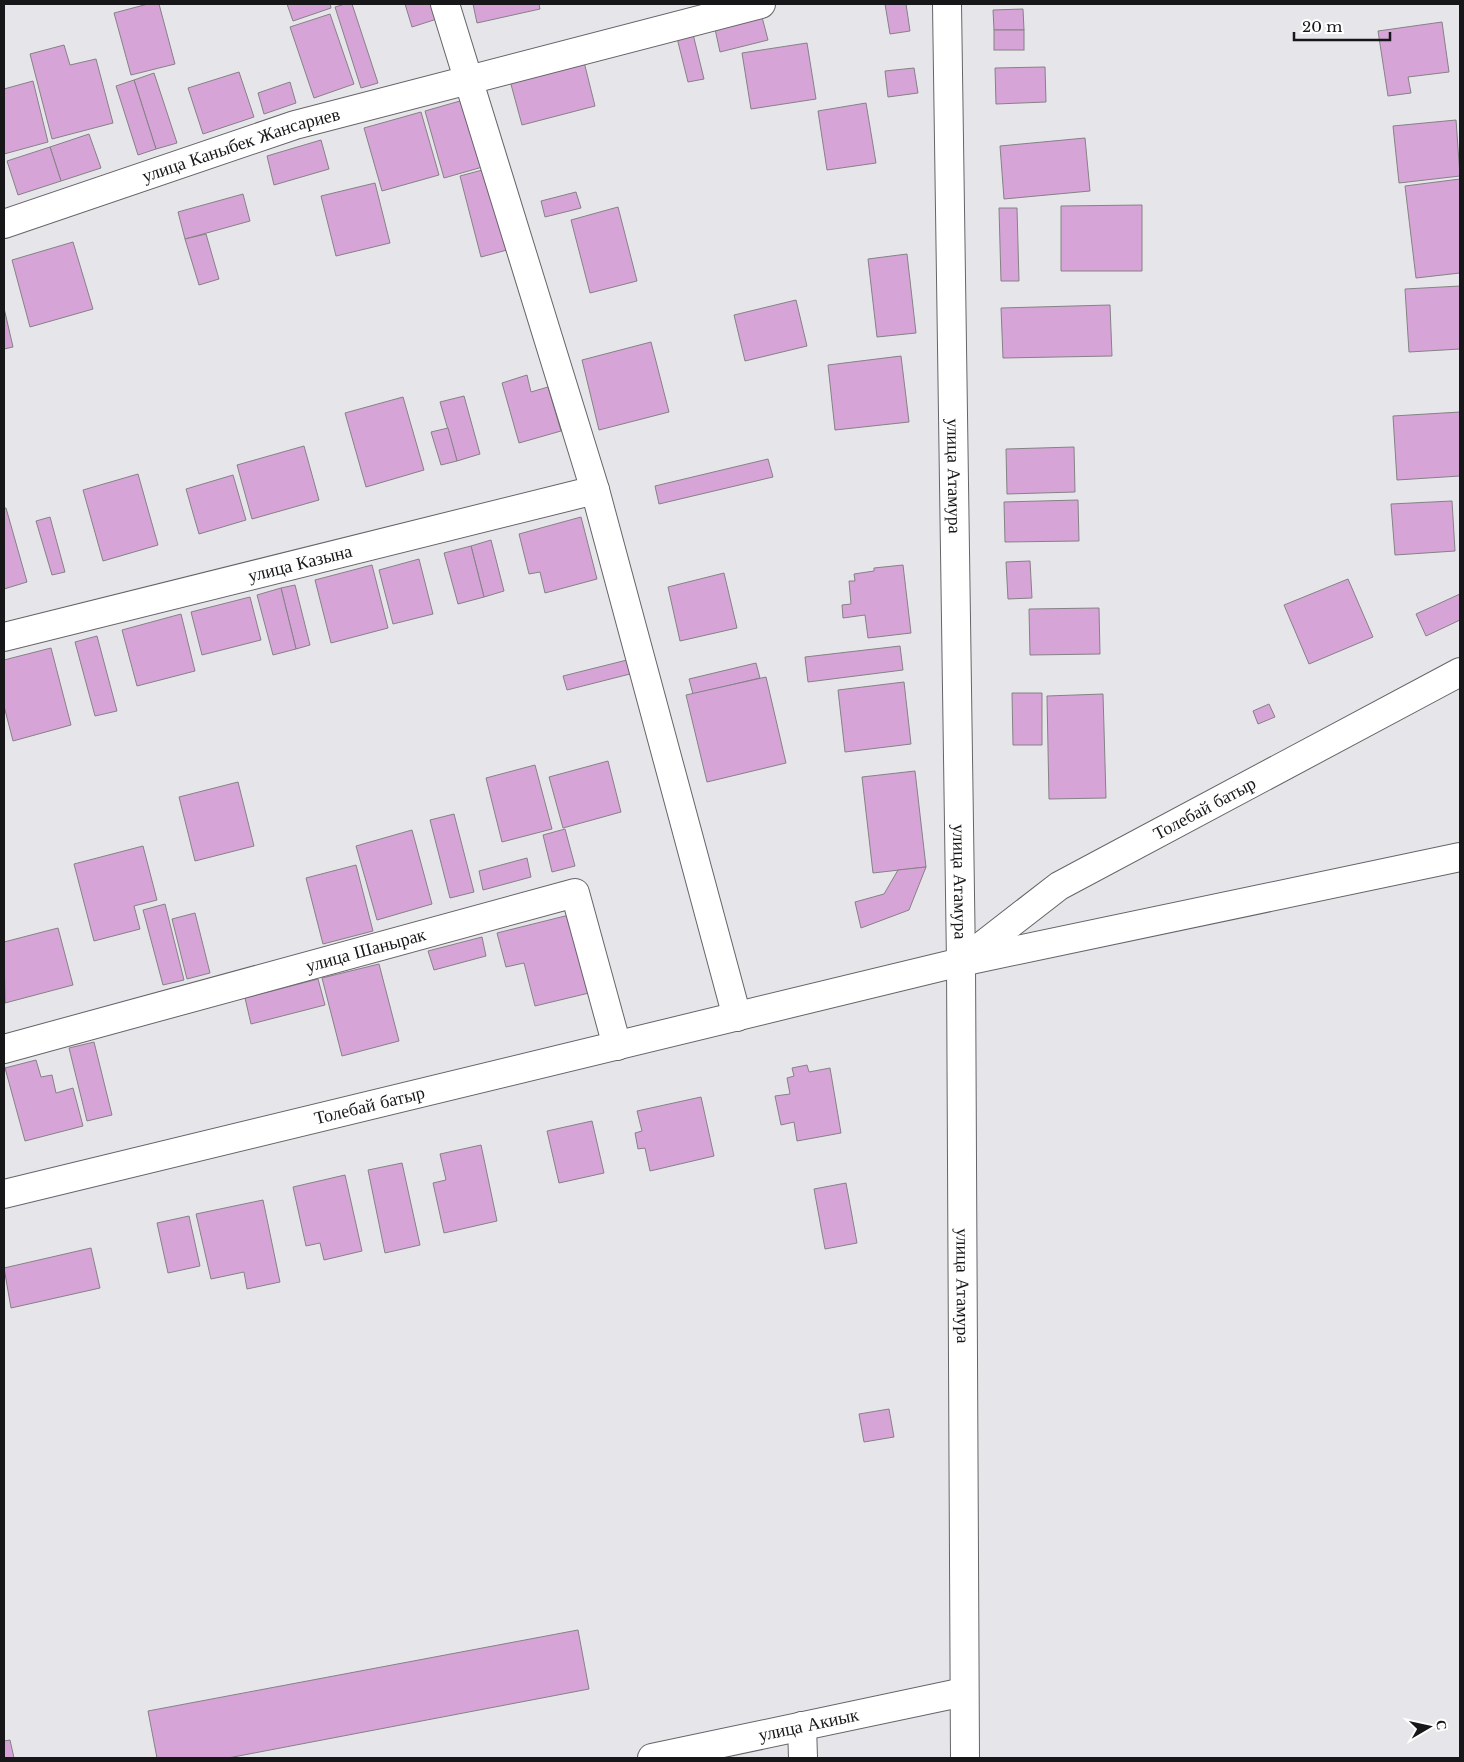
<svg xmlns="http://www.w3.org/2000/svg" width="1464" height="1762" font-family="'Libre Baskerville',serif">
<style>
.building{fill:#d7a4d8;stroke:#858285}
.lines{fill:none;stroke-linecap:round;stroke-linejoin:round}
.street-casing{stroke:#666468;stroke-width:30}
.secondary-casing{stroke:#666468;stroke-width:30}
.street{stroke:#fff;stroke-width:28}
.secondary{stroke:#fff;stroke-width:28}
.labels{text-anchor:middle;stroke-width:5;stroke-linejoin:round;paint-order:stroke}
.street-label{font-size:18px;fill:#171618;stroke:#fff}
</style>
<rect width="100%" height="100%" fill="#e6e5e9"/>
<g class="building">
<path d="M 148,4 L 159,4 L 175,64 L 131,75 L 114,13 Z"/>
<path d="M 287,4 L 330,4 L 331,8 L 293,21 Z"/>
<path d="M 345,4 L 352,4 L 378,83 L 361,88 L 335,7 Z"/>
<path d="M 405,4 L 435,4 L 440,18 L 412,27 Z"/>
<path d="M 473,4 L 539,4 L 540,9 L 477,23 Z"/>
<path d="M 885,4 L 906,4 L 910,31 L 890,34 Z"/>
<path d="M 1023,9 L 1024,30 L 994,30 L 993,10 Z"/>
<path d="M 330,14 L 354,84 L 314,98 L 290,27 Z"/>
<path d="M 762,17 L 768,40 L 720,52 L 715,29 Z"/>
<path d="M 1442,22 L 1449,72 L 1408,77 L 1411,93 L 1388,96 L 1378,31 Z"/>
<path d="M 692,30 L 704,79 L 688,82 L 676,34 Z"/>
<rect x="994" y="30" width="30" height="20"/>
<path d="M 807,43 L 816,99 L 751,109 L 742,53 Z"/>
<path d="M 64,45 L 70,65 L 96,59 L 113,123 L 52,139 L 30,54 Z"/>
<path d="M 583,58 L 595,106 L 522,125 L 509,77 Z"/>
<path d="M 1045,67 L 1046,102 L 996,104 L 995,68 Z"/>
<path d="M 914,68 L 918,93 L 888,97 L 885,71 Z"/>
<path d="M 239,72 L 254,117 L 203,134 L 188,88 Z"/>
<path d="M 154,73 L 177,143 L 156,149 L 134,80 Z"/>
<path d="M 134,80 L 156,149 L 138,155 L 116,86 Z"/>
<path d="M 33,81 L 48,142 L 4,154 L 4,89 Z"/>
<path d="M 290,82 L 296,103 L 264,114 L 258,93 Z"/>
<path d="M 467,99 L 486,166 L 444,178 L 425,111 Z"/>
<path d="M 866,103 L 876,163 L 827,170 L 818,111 Z"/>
<path d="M 421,112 L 439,175 L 382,191 L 364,128 Z"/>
<path d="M 1456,120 L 1460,176 L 1399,183 L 1393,126 Z"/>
<path d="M 89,134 L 101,168 L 61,181 L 50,147 Z"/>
<path d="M 1085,138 L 1090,191 L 1004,199 L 1000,146 Z"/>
<path d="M 321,140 L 329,169 L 274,185 L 267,156 Z"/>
<path d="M 50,147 L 61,181 L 18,195 L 7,161 Z"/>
<path d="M 486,169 L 507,250 L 481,257 L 460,176 Z"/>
<path d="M 1460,179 L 1460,273 L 1416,278 L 1405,186 Z"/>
<path d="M 375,183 L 390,243 L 336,256 L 321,196 Z"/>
<path d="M 576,192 L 581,208 L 545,217 L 541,201 Z"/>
<path d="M 243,194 L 250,221 L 185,239 L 178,212 Z"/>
<path d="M 1142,205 L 1142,271 L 1061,271 L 1061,206 Z"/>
<path d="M 618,207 L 637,281 L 590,293 L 571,220 Z"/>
<path d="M 999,208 L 1017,208 L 1019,281 L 1001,281 Z"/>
<path d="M 206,234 L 219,279 L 199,285 L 185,239 Z"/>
<path d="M 73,242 L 93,309 L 30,327 L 12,260 Z"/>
<path d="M 907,254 L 916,333 L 877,337 L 868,259 Z"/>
<path d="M 1460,286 L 1460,349 L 1409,352 L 1405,289 Z"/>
<path d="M 796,300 L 807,346 L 745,361 L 734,315 Z"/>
<path d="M 1110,305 L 1112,356 L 1003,358 L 1001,308 Z"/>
<path d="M 4,308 L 13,347 L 4,349 Z"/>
<path d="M 651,342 L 669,412 L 599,430 L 582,360 Z"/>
<path d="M 901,356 L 909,422 L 835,430 L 828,365 Z"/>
<path d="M 527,375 L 531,392 L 548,387 L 561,431 L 519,443 L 502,383 Z"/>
<path d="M 464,396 L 480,454 L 457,461 L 440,402 Z"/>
<path d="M 403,397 L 424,470 L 366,487 L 345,413 Z"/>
<path d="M 1460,412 L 1460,476 L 1397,480 L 1393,416 Z"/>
<path d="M 448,428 L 457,461 L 441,465 L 431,432 Z"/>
<path d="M 304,446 L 319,500 L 252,519 L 237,465 Z"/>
<path d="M 1074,447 L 1075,492 L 1007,494 L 1006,449 Z"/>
<path d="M 768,459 L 773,477 L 659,504 L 655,486 Z"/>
<path d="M 138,474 L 158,545 L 103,561 L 83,490 Z"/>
<path d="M 233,475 L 246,520 L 199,534 L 186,489 Z"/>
<path d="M 1078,500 L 1079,541 L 1005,542 L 1004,502 Z"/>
<path d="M 1452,501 L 1455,551 L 1395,555 L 1391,504 Z"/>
<path d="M 4,508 L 6,508 L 27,582 L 4,589 Z"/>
<path d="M 50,517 L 65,572 L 52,575 L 36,521 Z"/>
<path d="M 581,517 L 597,579 L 545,593 L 540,572 L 529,574 L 519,534 Z"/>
<path d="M 491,540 L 504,591 L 484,597 L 471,546 Z"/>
<path d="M 471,546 L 484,597 L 458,604 L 444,553 Z"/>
<path d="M 419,559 L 433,614 L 393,624 L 379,570 Z"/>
<path d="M 1030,561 L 1032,598 L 1008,599 L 1006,562 Z"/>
<path d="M 372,565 L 388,628 L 331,643 L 315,580 Z"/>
<path d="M 903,565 L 911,633 L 868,638 L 865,615 L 843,618 L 842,605 L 851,604 L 849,581 L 855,581 L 854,574 L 874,571 L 874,568 Z"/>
<path d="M 724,573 L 737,628 L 680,641 L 668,587 Z"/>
<path d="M 1348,579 L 1373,637 L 1309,664 L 1284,605 Z"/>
<path d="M 295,585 L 310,645 L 296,649 L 281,588 Z"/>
<path d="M 281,588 L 296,649 L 273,655 L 257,595 Z"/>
<path d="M 1460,594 L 1460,620 L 1426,636 L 1416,614 Z"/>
<path d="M 250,597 L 261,640 L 202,655 L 191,612 Z"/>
<path d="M 1099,608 L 1100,654 L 1030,655 L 1029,609 Z"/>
<path d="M 181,614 L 195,671 L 137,686 L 122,630 Z"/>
<path d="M 97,636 L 117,711 L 95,716 L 75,642 Z"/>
<path d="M 900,646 L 903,670 L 808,682 L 805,657 Z"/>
<path d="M 51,648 L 71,725 L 13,741 L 4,706 L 4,660 Z"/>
<path d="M 627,660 L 630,674 L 567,690 L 563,676 Z"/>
<path d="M 756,663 L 760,678 L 693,694 L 689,679 Z"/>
<path d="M 766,677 L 786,763 L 707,782 L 686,695 Z"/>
<path d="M 904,682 L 911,744 L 845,752 L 838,690 Z"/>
<path d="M 1012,693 L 1042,693 L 1042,745 L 1013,745 Z"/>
<path d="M 1103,694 L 1106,798 L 1049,799 L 1047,696 Z"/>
<path d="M 1269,704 L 1275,717 L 1258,724 L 1253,711 Z"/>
<path d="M 608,761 L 621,812 L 563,828 L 549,777 Z"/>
<path d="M 535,765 L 552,829 L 502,842 L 486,778 Z"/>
<path d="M 915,771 L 926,867 L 873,873 L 862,777 Z"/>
<path d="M 238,782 L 254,846 L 195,861 L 179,797 Z"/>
<path d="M 454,814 L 474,892 L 450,898 L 430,820 Z"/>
<path d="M 565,829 L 575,866 L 552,872 L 543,835 Z"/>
<path d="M 412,830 L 432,904 L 377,920 L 356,846 Z"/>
<path d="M 143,846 L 157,900 L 134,906 L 140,929 L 94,941 L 74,864 Z"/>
<path d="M 527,858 L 531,877 L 483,890 L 479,871 Z"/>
<path d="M 356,865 L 373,931 L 323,944 L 306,878 Z"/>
<path d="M 926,867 L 909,910 L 861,928 L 855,902 L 884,894 L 898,870 Z"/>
<path d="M 165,904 L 184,980 L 163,985 L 143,910 Z"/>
<path d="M 195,913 L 210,973 L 187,979 L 172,919 Z"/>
<path d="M 569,915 L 589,993 L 535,1006 L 524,963 L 506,967 L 497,933 Z"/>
<path d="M 58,928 L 73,985 L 5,1003 L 4,942 Z"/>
<path d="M 482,937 L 486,956 L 434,970 L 428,951 Z"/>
<path d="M 379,964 L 399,1041 L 342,1056 L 322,978 Z"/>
<path d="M 318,979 L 325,1005 L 251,1024 L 245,998 Z"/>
<path d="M 94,1042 L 112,1115 L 87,1121 L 69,1048 Z"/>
<path d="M 36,1060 L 41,1077 L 52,1075 L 56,1093 L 73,1088 L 83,1126 L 25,1141 L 5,1068 Z"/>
<path d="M 807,1065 L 809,1072 L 830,1068 L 841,1133 L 797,1141 L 794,1122 L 781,1125 L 775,1096 L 790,1094 L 787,1078 L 794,1076 L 792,1068 Z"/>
<path d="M 701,1097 L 714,1156 L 650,1171 L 645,1148 L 638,1149 L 635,1133 L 642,1131 L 637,1111 Z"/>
<path d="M 592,1121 L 604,1173 L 559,1183 L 547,1131 Z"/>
<path d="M 481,1145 L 497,1221 L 444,1233 L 433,1183 L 446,1180 L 440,1154 Z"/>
<path d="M 402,1163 L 420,1245 L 385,1253 L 368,1170 Z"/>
<path d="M 345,1175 L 362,1251 L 324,1260 L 320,1243 L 306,1246 L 293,1187 Z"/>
<path d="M 846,1183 L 857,1243 L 825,1249 L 814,1189 Z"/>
<path d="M 263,1200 L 280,1282 L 247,1289 L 244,1272 L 211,1279 L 196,1214 Z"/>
<path d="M 189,1216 L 200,1266 L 168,1273 L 157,1223 Z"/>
<path d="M 91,1248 L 100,1288 L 11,1308 L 4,1268 Z"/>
<path d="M 889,1409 L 894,1437 L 864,1442 L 859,1414 Z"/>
<path d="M 578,1630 L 589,1689 L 228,1758 L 157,1758 L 148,1711 Z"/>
<path d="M 10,1740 L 14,1758 L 4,1758 L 4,1741 Z"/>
</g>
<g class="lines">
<g class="street-casing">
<g id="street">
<path d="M 445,4 L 595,490 L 737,1017"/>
<path id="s1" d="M 947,4 L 961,962 L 965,1758"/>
<path id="s2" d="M 4,224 L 295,125 L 761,4"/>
<path id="s3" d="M 4,637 L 595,490"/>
<path id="s4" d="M 961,962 L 1059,886 L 1460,672"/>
<path id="s5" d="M 4,1049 L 575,893 L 617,1046"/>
<path d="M 802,1726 L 803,1758"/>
<path id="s6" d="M 652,1758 L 964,1692"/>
</g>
</g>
<g class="secondary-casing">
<g id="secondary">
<path id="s7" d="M 4,1194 L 961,962 L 1460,857"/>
</g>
</g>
<use href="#street" class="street"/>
<use href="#secondary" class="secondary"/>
</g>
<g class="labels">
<g class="street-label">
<text dy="6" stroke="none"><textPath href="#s2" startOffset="250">улица Каныбек Жансариев</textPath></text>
<text dy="6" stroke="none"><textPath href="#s1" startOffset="472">улица Атамура</textPath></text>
<text dy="6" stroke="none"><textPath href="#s3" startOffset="305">улица Казына</textPath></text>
<text dy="6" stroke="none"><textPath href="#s4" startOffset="289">Толебай батыр</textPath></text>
<text dy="6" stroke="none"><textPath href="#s1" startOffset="878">улица Атамура</textPath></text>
<text dy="6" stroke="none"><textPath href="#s5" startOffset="375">улица Шанырак</textPath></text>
<text dy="6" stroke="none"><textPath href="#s7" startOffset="376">Толебай батыр</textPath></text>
<text dy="6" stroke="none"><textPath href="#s1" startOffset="1282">улица Атамура</textPath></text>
<text dy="6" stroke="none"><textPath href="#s6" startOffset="160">улица Акиык</textPath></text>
</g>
</g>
<rect width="1464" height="1762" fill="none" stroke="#171618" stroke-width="10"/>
<g transform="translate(1429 1727) rotate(81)" stroke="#ffffff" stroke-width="4" paint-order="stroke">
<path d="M0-4L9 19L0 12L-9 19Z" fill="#171618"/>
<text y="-8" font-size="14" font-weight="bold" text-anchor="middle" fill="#171618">С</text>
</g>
<path d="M1294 32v8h96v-8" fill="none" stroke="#171618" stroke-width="2.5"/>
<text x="1302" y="32" font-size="15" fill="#171618" stroke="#ffffff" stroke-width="4" paint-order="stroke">20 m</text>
</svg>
